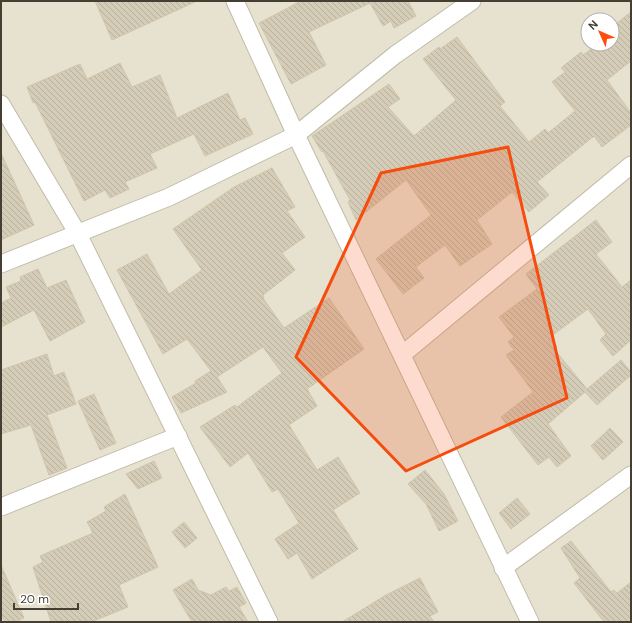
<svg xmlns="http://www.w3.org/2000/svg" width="632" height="623" font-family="'DM Sans',sans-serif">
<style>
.residential{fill:#e7e2d0;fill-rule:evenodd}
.building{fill:url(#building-back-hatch);stroke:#cfc5aa}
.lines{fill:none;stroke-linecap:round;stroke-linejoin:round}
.street-casing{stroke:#c1bba7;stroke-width:19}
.street{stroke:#fff;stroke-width:17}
.marked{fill:#f64c0e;fill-opacity:0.2;stroke:#f64c0e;stroke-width:3;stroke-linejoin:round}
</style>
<defs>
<pattern id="building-back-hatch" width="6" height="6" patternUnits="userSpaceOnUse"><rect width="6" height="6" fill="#d4ccb7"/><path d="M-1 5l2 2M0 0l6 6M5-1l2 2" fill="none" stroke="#b7b09e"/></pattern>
</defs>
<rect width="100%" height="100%" fill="#f2efe2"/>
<path class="residential" d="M 1,1 L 631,1 L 631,622 L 1,622 ZM 588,20 L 612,20 L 612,44 L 588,44 Z"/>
<g class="building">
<path d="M 95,1 L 197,1 L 112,40 Z"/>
<path d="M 301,1 L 408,1 L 416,16 L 394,28 L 391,21 L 383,26 L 370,3 L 309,32 L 326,65 L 291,84 L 259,23 Z"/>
<path d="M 631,12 L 631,61 L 607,80 L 631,113 L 631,125 L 602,147 L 594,136 L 537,182 L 549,195 L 529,212 L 512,192 L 477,220 L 492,244 L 460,266 L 445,245 L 416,267 L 424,278 L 403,294 L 376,259 L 431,215 L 406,180 L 356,220 L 348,202 L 350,200 L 323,151 L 322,152 L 312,136 L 389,84 L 400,99 L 388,107 L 414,136 L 456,100 L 423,59 L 439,47 L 440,49 L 457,37 L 505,102 L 500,106 L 529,142 L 545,129 L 548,133 L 575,111 L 552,82 L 565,72 L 561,68 L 581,52 L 583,55 L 598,44 L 612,44 L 612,27 Z"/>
<path d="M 120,63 L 132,87 L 160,75 L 177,118 L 228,93 L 240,120 L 245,118 L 253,134 L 205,156 L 194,134 L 150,154 L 157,168 L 125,182 L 129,189 L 110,198 L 105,190 L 84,201 L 35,102 L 33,103 L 27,87 L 80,64 L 87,79 Z"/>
<path d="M 1,153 L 34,225 L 1,240 Z"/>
<path d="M 272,168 L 295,207 L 287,211 L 305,237 L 282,253 L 295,270 L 263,295 L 264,297 L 263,298 L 284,328 L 329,298 L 364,349 L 307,389 L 317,406 L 289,425 L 317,470 L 338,457 L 360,493 L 333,510 L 358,549 L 312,579 L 297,553 L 288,559 L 275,539 L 299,523 L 278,489 L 272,492 L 248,453 L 230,467 L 200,427 L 235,405 L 237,407 L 282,373 L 263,347 L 217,377 L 227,392 L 181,413 L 172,397 L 196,383 L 195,381 L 211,371 L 187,339 L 163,354 L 117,270 L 147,254 L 169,294 L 202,270 L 173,229 L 234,187 Z"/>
<path d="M 596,220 L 612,242 L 596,254 L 622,287 L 631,280 L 631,340 L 613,356 L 600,340 L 606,334 L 588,309 L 550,337 L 557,347 L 554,349 L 587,389 L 621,360 L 631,372 L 631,375 L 597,405 L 585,392 L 548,424 L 571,456 L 557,467 L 549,457 L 538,465 L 501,417 L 533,392 L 506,355 L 514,350 L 508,342 L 514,337 L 499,317 L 537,289 L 526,274 Z"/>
<path d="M 38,269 L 47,288 L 66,280 L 85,322 L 50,341 L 34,310 L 1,327 L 1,303 L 11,298 L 6,287 L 21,281 L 20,277 Z"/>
<path d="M 47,354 L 54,376 L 64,372 L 76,404 L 47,415 L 67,468 L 49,475 L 31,425 L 1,434 L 1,370 Z"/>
<path d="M 94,394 L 116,443 L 100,450 L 78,401 Z"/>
<path d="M 610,428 L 623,442 L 603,460 L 591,446 Z"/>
<path d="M 154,461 L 162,478 L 138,489 L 126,474 Z"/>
<path d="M 425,470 L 444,494 L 458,521 L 439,531 L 426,504 L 408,484 Z"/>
<path d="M 125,494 L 158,567 L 119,585 L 128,607 L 91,622 L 51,622 L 33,567 L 43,562 L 40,556 L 93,533 L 87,522 L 106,511 L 104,507 Z"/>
<path d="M 517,498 L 530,514 L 511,529 L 499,513 Z"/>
<path d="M 184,522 L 197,538 L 185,548 L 172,532 Z"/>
<path d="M 571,541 L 611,592 L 614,590 L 617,593 L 631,582 L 631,622 L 604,622 L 574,583 L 580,578 L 561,548 Z"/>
<path d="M 1,565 L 24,618 L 15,622 L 5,622 L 1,614 Z"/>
<path d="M 420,578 L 438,612 L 430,616 L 434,622 L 342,622 L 386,595 Z"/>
<path d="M 192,579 L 198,590 L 211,595 L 226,587 L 229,591 L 237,587 L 246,603 L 239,607 L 248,622 L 192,622 L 173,590 Z"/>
</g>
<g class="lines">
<g class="street-casing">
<g id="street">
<path d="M 235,1 L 296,135 L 530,622"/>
<path d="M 1,104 L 78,234 L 269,622"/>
<path d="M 1,264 L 169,197 L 296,135 L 395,55 L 472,1"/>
<path d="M 403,354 L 631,165"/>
<path d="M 1,507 L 178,436"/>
<path d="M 503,568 L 631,475"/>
</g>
</g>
<use href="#street" class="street"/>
</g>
<path class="marked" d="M 508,147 L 567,398 L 406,471 L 296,357 L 381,173 Z"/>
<rect width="632" height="623" fill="none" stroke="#443f32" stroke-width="4"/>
<g transform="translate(600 32) rotate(315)"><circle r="19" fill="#ffffff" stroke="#b4b2ad"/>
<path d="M0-3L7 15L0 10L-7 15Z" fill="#ff4d0c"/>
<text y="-6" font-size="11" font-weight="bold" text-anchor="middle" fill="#443f32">N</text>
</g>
<path d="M14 603v6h64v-6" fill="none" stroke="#443f32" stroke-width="2"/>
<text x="20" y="603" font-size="12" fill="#443f32" stroke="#ffffff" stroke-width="3" paint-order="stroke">20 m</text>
</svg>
